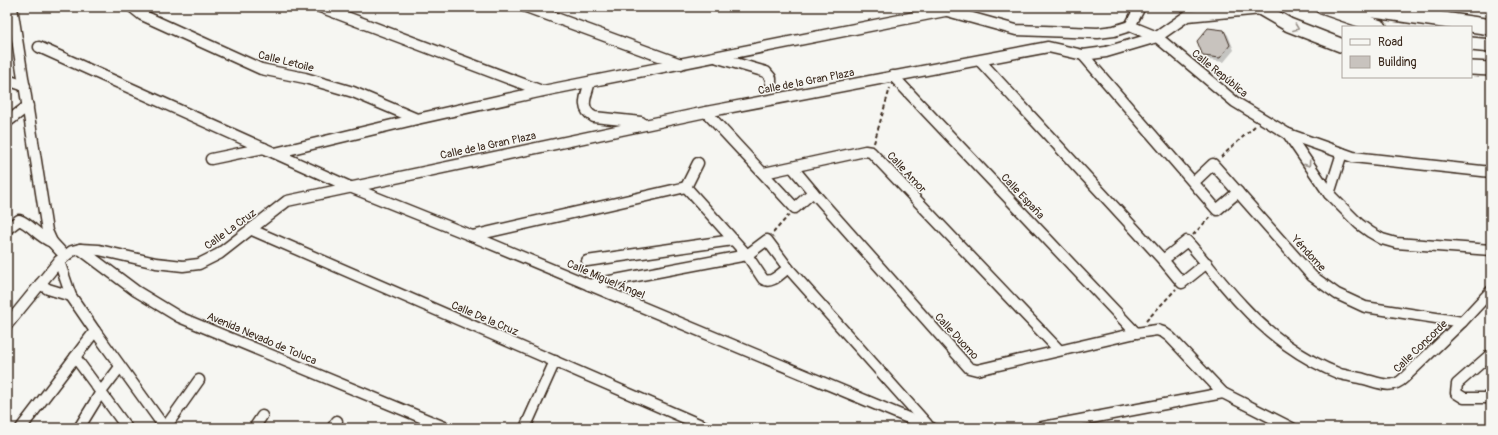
<svg xmlns="http://www.w3.org/2000/svg" width="1498" height="435" font-family="Pangolin,sans-serif">
<style>
.shadow{fill:#0003}
.building{fill:#c8c3be;stroke:#3b2a1e}
.lines{fill:none;stroke-linecap:round;stroke-linejoin:round}
.minor-casing{stroke:#3b2a1e;stroke-width:13}
.major-casing{stroke:#3b2a1e;stroke-width:16}
.highway-casing{stroke:#3b2a1e;stroke-width:18}
.path{stroke:#3b2a1e;stroke-width:2;stroke-dasharray:4 3;stroke-linecap:butt}
.minor{stroke:#f6f6f2;stroke-width:10}
.major{stroke:#f6f6f2;stroke-width:13}
.highway{stroke:#f6f6f2;stroke-width:15}
.oneway{stroke:#989088}
.labels{text-anchor:middle;stroke-width:3;stroke-linejoin:round;paint-order:stroke}
.street-label{font-size:11px;fill:#3b2a1e;stroke:#f6f6f2}
</style>
<rect width="100%" height="100%" fill="#f6f6f2"/>
<filter id="ink" filterUnits="userSpaceOnUse"><feTurbulence type="fractalNoise" baseFrequency=".025" numOctaves="2"/><feDisplacementMap in="SourceGraphic" scale="8" xChannelSelector="R" yChannelSelector="G"/><feConvolveMatrix kernelMatrix="1 2 1 2 8 2 1 2 1" color-interpolation-filters="sRGB"/></filter>
<g filter="url(#ink)">
<path class="shadow" d="M 1224,31 L 1228,35 L 1234,50 L 1224,62 L 1209,60 L 1204,55 Z"/>
<path class="building" d="M 1208,28 L 1224,30 L 1230,45 L 1220,58 L 1203,56 L 1197,41 Z"/>
<g class="lines">
<g class="minor-casing">
<g id="minor">
<path d="M 12,7 L 47,231 L 52,242 L 65,256"/>
<path d="M 132,7 L 142,15 L 261,69 L 305,78 L 353,92 L 417,119"/>
<path d="M 320,7 L 542,91"/>
<path d="M 526,7 L 681,64"/>
<path d="M 940,9 L 1016,30 L 1098,33 L 1114,31 L 1130,26 L 1157,37 L 1235,102 L 1288,134 L 1353,157 L 1491,172"/>
<path d="M 1130,26 L 1140,7"/>
<path d="M 39,47 L 350,187 L 472,236 L 932,428"/>
<path d="M 1083,55 L 1217,210 L 1238,192"/>
<path d="M 718,58 L 766,72 L 771,78 L 771,83"/>
<path d="M 980,61 L 1163,260 L 1182,283 L 1207,263"/>
<path d="M 893,76 L 1136,333"/>
<path d="M 7,80 L 25,86"/>
<path d="M 590,82 C 586,96 579,109 594,117 L 641,122"/>
<path d="M 706,112 L 795,208 L 813,192"/>
<path d="M 7,122 L 28,106"/>
<path d="M 1288,134 L 1329,194 L 1359,224 L 1370,232 L 1382,239 L 1396,243 L 1491,250"/>
<path d="M 275,153 L 417,119 L 543,91 L 945,11"/>
<path d="M 211,159 L 264,148"/>
<path d="M 698,163 L 686,187 L 747,255 L 763,279 C 771,285 781,273 788,268"/>
<path d="M 793,168 L 813,192 L 969,368 L 977,370 L 1136,333 L 1157,330 L 1163,332 L 1170,337 L 1223,393 L 1292,428"/>
<path d="M 764,173 L 865,151 L 871,152 L 1059,350"/>
<path d="M 1194,182 L 1213,164 L 1312,276 L 1337,294 L 1365,307 L 1462,322"/>
<path d="M 1329,194 L 1342,153"/>
<path d="M 7,229 L 19,220 C 31,224 38,237 52,242"/>
<path d="M 252,230 L 708,428"/>
<path d="M 472,236 L 686,187"/>
<path d="M 80,249 L 136,291 L 179,317 L 447,428"/>
<path d="M 1163,260 L 1187,241 C 1206,262 1222,284 1241,304 C 1268,334 1303,360 1340,374 C 1348,376 1356,377 1364,379 C 1379,383 1392,390 1404,378 L 1462,322 L 1491,291"/>
<path d="M 59,261 L 71,296 L 95,331 L 165,428"/>
<path d="M 587,261 L 733,240"/>
<path d="M 40,284 L 48,289 L 71,296"/>
<path d="M 589,285 L 747,255 L 767,240 L 788,268 L 927,424"/>
<path d="M 7,325 L 59,261 L 72,251 L 80,249 L 99,250 L 156,263 L 183,266 L 199,264 L 219,254 L 287,201 L 706,112 L 1048,47 L 1083,55 L 1106,52 L 1157,37 L 1187,16 L 1262,9"/>
<path d="M 1491,354 L 1457,384 L 1456,393 L 1464,398 L 1491,398"/>
<path d="M 75,357 L 127,428"/>
<path d="M 21,428 L 95,331"/>
<path d="M 79,428 L 101,392 L 120,367"/>
<path d="M 165,428 L 199,380"/>
<path d="M 254,428 L 262,416"/>
<path d="M 332,428 L 337,421"/>
<path d="M 525,428 L 555,361"/>
<path d="M 1038,428 L 1223,393"/>
</g>
</g>
<g class="major-casing">
<g id="major">
<path d="M 1258,7 L 1289,25 L 1343,46"/>
<path d="M 1322,7 L 1380,27"/>
<path d="M 1471,44 L 1491,46"/>
<path d="M 1471,68 L 1491,69"/>
</g>
</g>
<g class="highway-casing">
<path id="highway" d="M 1354,7 L 1491,27"/>
</g>
<g class="path">
<path d="M 874,143 L 890,88"/>
<path d="M 1221,157 L 1256,125"/>
<path d="M 773,233 L 789,215"/>
<path d="M 1193,235 L 1211,216"/>
<path d="M 1146,321 L 1176,289"/>
</g>
<use href="#minor" class="minor"/>
<use href="#major" class="major"/>
<use href="#highway" class="highway"/>
</g>
<defs><path id="oneway-chevron" d="M-2-3.5L2.5 0L-2 3.5" fill="none" stroke-width="1.6" stroke-linecap="round" stroke-linejoin="round"/></defs>
<g class="oneway">
<use href="#oneway-chevron" transform="translate(1296 28) rotate(21)"/>
<use href="#oneway-chevron" transform="translate(1308 164) rotate(55)"/>
</g>
</g>
<g class="labels">
<g class="street-label">
<text transform="translate(286 61) rotate(14)" y="4">Calle Letoile</text>
<text transform="translate(1220 73) rotate(39)" y="4">Calle República</text>
<text transform="translate(806 81) rotate(-11)" y="4">Calle de la Gran Plaza</text>
<text transform="translate(488 145) rotate(-12)" y="4">Calle de la Gran Plaza</text>
<text transform="translate(907 172) rotate(47)" y="4">Calle Amor</text>
<text transform="translate(1023 196) rotate(47)" y="4">Calle España</text>
<text transform="translate(230 229) rotate(-36)" y="4">Calle La Cruz</text>
<text transform="translate(1309 253) rotate(47)" y="4">Yéndome</text>
<text transform="translate(606 279) rotate(23)" y="4">Calle Miguel Ángel</text>
<text transform="translate(485 318) rotate(23)" y="4">Calle De la Cruz</text>
<text transform="translate(957 336) rotate(47)" y="4">Calle Duomo</text>
<text transform="translate(262 338) rotate(23)" y="4">Avenida Nevado de Toluca</text>
<text transform="translate(1420 346) rotate(-44)" y="4">Calle Concorde</text>
</g>
</g>
<rect width="1498" height="435" fill="none" stroke="#f6f6f2" stroke-width="24"/>
<rect x="12" y="12" width="1474" height="411" fill="none" stroke="#3b2a1e" stroke-width="1.5" filter="url(#ink)"/>
<rect x="1342" y="26" width="130" height="52" fill="#f6f6f2" stroke="#aba49d"/>
<rect x="1350" y="39" width="20" height="6" fill="#f6f6f2" stroke="#aba49d"/>
<text x="1378" y="46" font-size="12" fill="#3b2a1e">Road</text>
<rect x="1350" y="56" width="20" height="12" fill="#c8c3be" stroke="#aba49d"/>
<text x="1378" y="66" font-size="12" fill="#3b2a1e">Building</text>
</svg>
